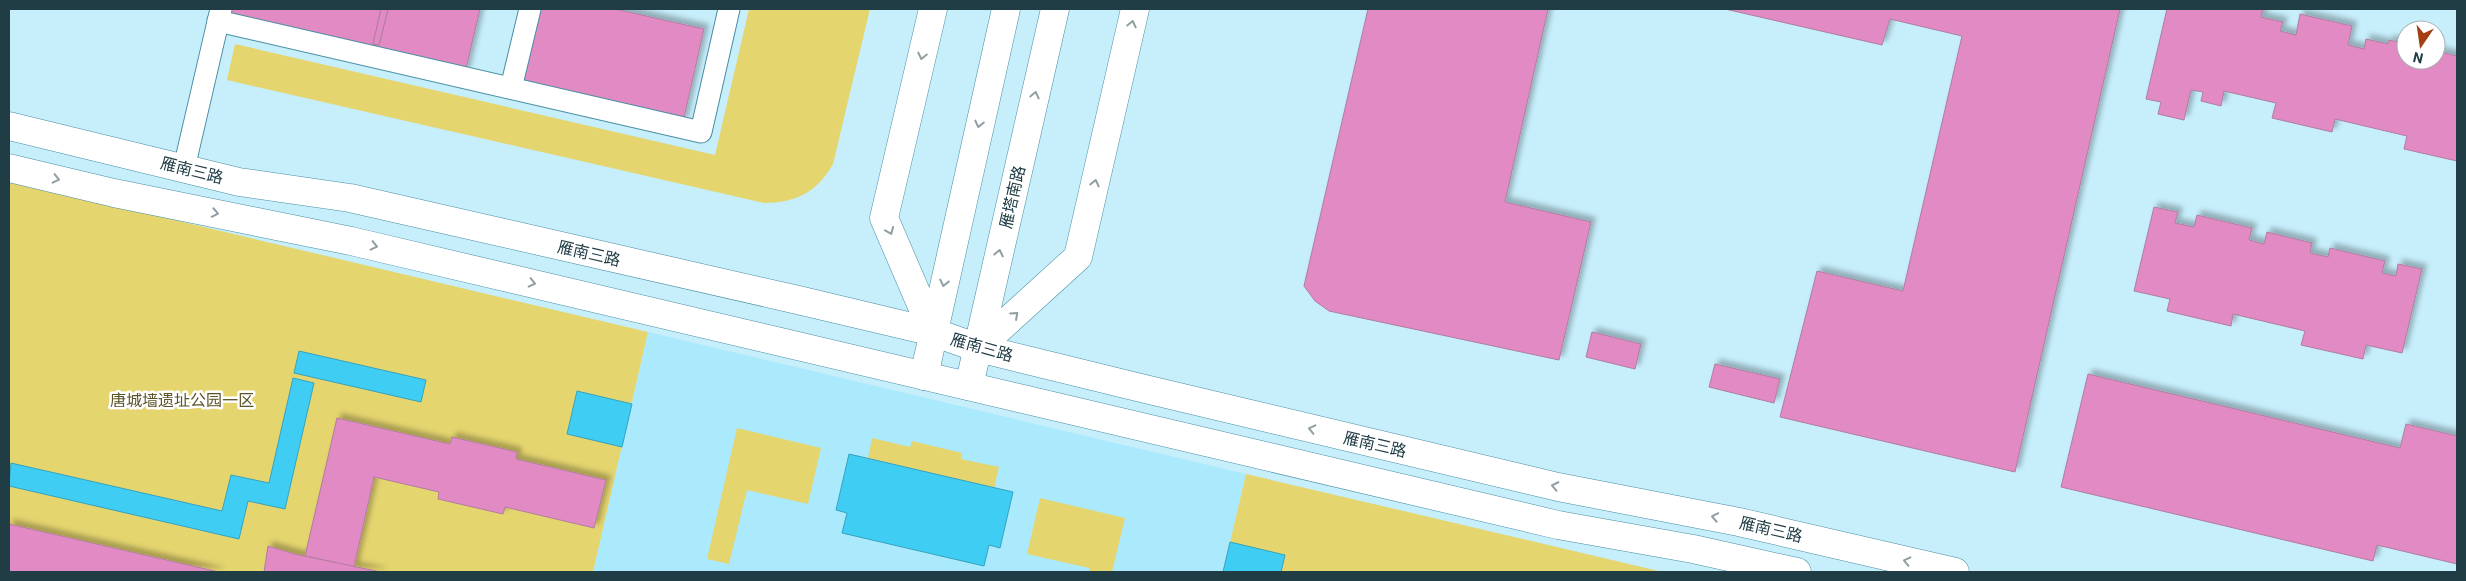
<svg xmlns="http://www.w3.org/2000/svg" width="2466" height="581" font-family="Roboto,'Noto Sans SC',sans-serif">
<style>
.built{fill:#abe9fd}
.green{fill:#e5d56f}
.water{fill:#40cdf3;stroke:#36a2bf}
.building{fill:#e18ac4;stroke:#b07e9e;filter:url(#shadow)}
.lines{fill:none;stroke-linecap:round;stroke-linejoin:round}
.service-casing{stroke:#498da2;stroke-width:23}
.minor-casing{stroke:#498da2;stroke-width:29}
.tertiary-casing{stroke:#498da2;stroke-width:29}
.secondary-casing{stroke:#498da2;stroke-width:29}
.service{stroke:#fff;stroke-width:21}
.minor{stroke:#fff;stroke-width:28}
.tertiary{stroke:#fff;stroke-width:28}
.secondary{stroke:#fff;stroke-width:28}
.oneway{stroke:#909ea2}
.labels{text-anchor:middle;stroke-width:5;stroke-linejoin:round;paint-order:stroke}
.street-label{font-size:16px;fill:#203d46;stroke:#fff}
.park-label{font-size:16px;fill:#5b5428;stroke:#fff}
</style>
<defs>
<filter id="shadow"><feDropShadow dx="4.5" dy="-4.5" stdDeviation="2.5" flood-color="#0004"/></filter>
</defs>
<rect width="100%" height="100%" fill="#c6eefb"/>
<path class="built" d="M 648,332 L 1246,474 L 1223,572 L 593,572 Z"/>
<g class="green">
<path d="M 749,9 L 870,9 L 833,164 C 817,192 796,203 764,203 L 227,80 L 235,44 L 715,155 Z"/>
<path d="M 9,181 L 648,332 L 593,572 L 9,572 Z"/>
<path d="M 737,428 L 821,448 L 808,504 L 747,490 L 729,564 L 707,559 Z"/>
<path d="M 872,438 L 910,447 L 912,441 L 962,453 L 961,459 L 999,467 L 994,488 L 868,458 Z"/>
<path d="M 1246,474 L 1663,572 L 1223,572 Z"/>
<path d="M 1040,498 L 1125,518 L 1112,572 L 1089,572 L 1089,568 L 1027,554 Z"/>
</g>
<g class="water">
<path d="M 299,351 L 426,380 L 421,402 L 294,373 Z"/>
<path d="M 293,378 L 314,383 L 285,509 L 248,501 L 239,539 L 9,486 L 11,463 L 222,511 L 231,475 L 269,483 Z"/>
<path d="M 577,391 L 632,404 L 622,447 L 567,434 Z"/>
<path d="M 849,454 L 1013,492 L 1000,548 L 989,545 L 984,566 L 842,533 L 847,513 L 836,510 Z"/>
<path d="M 1230,542 L 1285,555 L 1281,572 L 1223,572 Z"/>
</g>
<g class="building">
<path d="M 227,9 L 381,9 L 373,44 L 379,45 L 388,9 L 480,9 L 465,73 L 225,18 Z"/>
<path d="M 381,9 L 388,9 L 379,45 L 373,44 Z"/>
<path d="M 539,9 L 615,9 L 704,29 L 683,122 L 521,85 Z"/>
<path d="M 1368,9 L 1548,9 L 1505,202 L 1591,222 L 1559,360 L 1329,311 L 1315,301 L 1304,286 Z"/>
<path d="M 1725,9 L 2120,9 L 2015,472 L 1780,417 L 1817,271 L 1903,291 L 1962,36 L 1890,19 L 1882,45 Z"/>
<path d="M 2167,9 L 2263,9 L 2261,17 L 2283,22 L 2280,31 L 2296,35 L 2300,14 L 2352,26 L 2348,45 L 2364,49 L 2366,39 L 2388,44 L 2389,40 L 2406,44 L 2406,60 L 2426,64 L 2427,60 L 2436,60 L 2436,51 L 2457,56 L 2457,161 L 2404,149 L 2407,136 L 2335,119 L 2332,132 L 2272,118 L 2276,103 L 2224,91 L 2221,106 L 2201,101 L 2203,92 L 2191,90 L 2184,120 L 2158,114 L 2161,102 L 2146,99 Z"/>
<path d="M 2154,207 L 2178,212 L 2175,223 L 2194,227 L 2197,215 L 2252,228 L 2249,240 L 2264,244 L 2267,232 L 2312,243 L 2310,253 L 2328,257 L 2330,248 L 2385,261 L 2382,273 L 2396,276 L 2398,264 L 2422,269 L 2402,353 L 2366,345 L 2363,359 L 2301,345 L 2305,331 L 2233,314 L 2231,326 L 2167,311 L 2170,299 L 2134,291 Z"/>
<path d="M 1592,332 L 1641,344 L 1635,369 L 1586,357 Z"/>
<path d="M 1715,364 L 1780,379 L 1774,403 L 1709,387 Z"/>
<path d="M 2088,374 L 2400,448 L 2406,424 L 2457,436 L 2457,564 L 2377,545 L 2373,561 L 2061,487 Z"/>
<path d="M 337,418 L 450,444 L 452,437 L 517,452 L 516,459 L 606,480 L 594,528 L 505,507 L 503,514 L 438,499 L 439,492 L 374,477 L 354,567 L 305,556 Z"/>
<path d="M 9,524 L 219,572 L 9,572 Z"/>
<path d="M 268,546 L 295,554 L 381,572 L 264,572 Z"/>
</g>
<g class="lines">
<g class="service-casing">
<g id="service">
<path d="M 218,21 L 701,132 L 729,9"/>
<path d="M 511,88 L 530,9"/>
<path d="M 184,168 L 221,9"/>
</g>
</g>
<g class="minor-casing">
<g id="minor">
<path d="M 933,9 L 884,218 L 933,332"/>
<path d="M 978,348 L 1078,257 L 1135,9"/>
</g>
</g>
<g class="tertiary-casing">
<g id="tertiary">
<path d="M 9,126 L 239,182 L 350,198 L 798,300 L 933,332 L 978,348 L 1141,388 L 1558,487 L 1739,522 L 1955,572"/>
<path d="M 9,168 L 114,193 L 351,241 L 1558,525 L 1693,549 L 1797,572"/>
</g>
</g>
<g class="secondary-casing">
<g id="secondary">
<path d="M 924,376 L 1006,9"/>
<path d="M 969,386 L 1055,9"/>
</g>
</g>
<use href="#service" class="service"/>
<use href="#minor" class="minor"/>
<use href="#tertiary" class="tertiary"/>
<use href="#secondary" class="secondary"/>
</g>
<defs><path id="oneway-chevron" d="M-2-3.5L2.5 0L-2 3.5" fill="none" stroke-width="1.6" stroke-linecap="round" stroke-linejoin="round" transform="scale(1.25)"/></defs>
<g class="oneway">
<use href="#oneway-chevron" transform="translate(1132 24) rotate(-77)"/>
<use href="#oneway-chevron" transform="translate(922 56) rotate(103)"/>
<use href="#oneway-chevron" transform="translate(1035 95) rotate(-77)"/>
<use href="#oneway-chevron" transform="translate(979 124) rotate(103)"/>
<use href="#oneway-chevron" transform="translate(56 179) rotate(13)"/>
<use href="#oneway-chevron" transform="translate(1095 183) rotate(-77)"/>
<use href="#oneway-chevron" transform="translate(215 213) rotate(11)"/>
<use href="#oneway-chevron" transform="translate(890 231) rotate(67)"/>
<use href="#oneway-chevron" transform="translate(374 246) rotate(13)"/>
<use href="#oneway-chevron" transform="translate(999 253) rotate(-78)"/>
<use href="#oneway-chevron" transform="translate(532 283) rotate(13)"/>
<use href="#oneway-chevron" transform="translate(944 283) rotate(102)"/>
<use href="#oneway-chevron" transform="translate(1015 315) rotate(-42)"/>
<use href="#oneway-chevron" transform="translate(1312 429) rotate(-167)"/>
<use href="#oneway-chevron" transform="translate(1555 486) rotate(-168)"/>
<use href="#oneway-chevron" transform="translate(1715 517) rotate(-169)"/>
<use href="#oneway-chevron" transform="translate(1907 561) rotate(-167)"/>
</g>
<g class="labels">
<g class="street-label">
<text transform="translate(192 170) rotate(14)" y="6">雁南三路</text>
<text transform="translate(1012 197) rotate(-77)" y="6">雁塔南路</text>
<text transform="translate(589 253) rotate(13)" y="6">雁南三路</text>
<text transform="translate(982 347) rotate(16)" y="6">雁南三路</text>
<text transform="translate(1375 444) rotate(13)" y="6">雁南三路</text>
<text transform="translate(1771 529) rotate(13)" y="6">雁南三路</text>
</g>
<g class="park-label">
<text x="182" y="406">唐城墙遗址公园一区</text>
</g>
</g>
<rect width="2466" height="581" fill="none" stroke="#203d46" stroke-width="20"/>
<g transform="translate(2421 45) rotate(193)"><circle r="24" fill="#ffffff" stroke="#a6b1b5"/>
<path d="M0-4L9 19L0 12L-9 19Z" fill="#a43f14"/>
<text y="-8" font-size="14" font-weight="bold" text-anchor="middle" fill="#203d46">N</text>
</g>
</svg>
